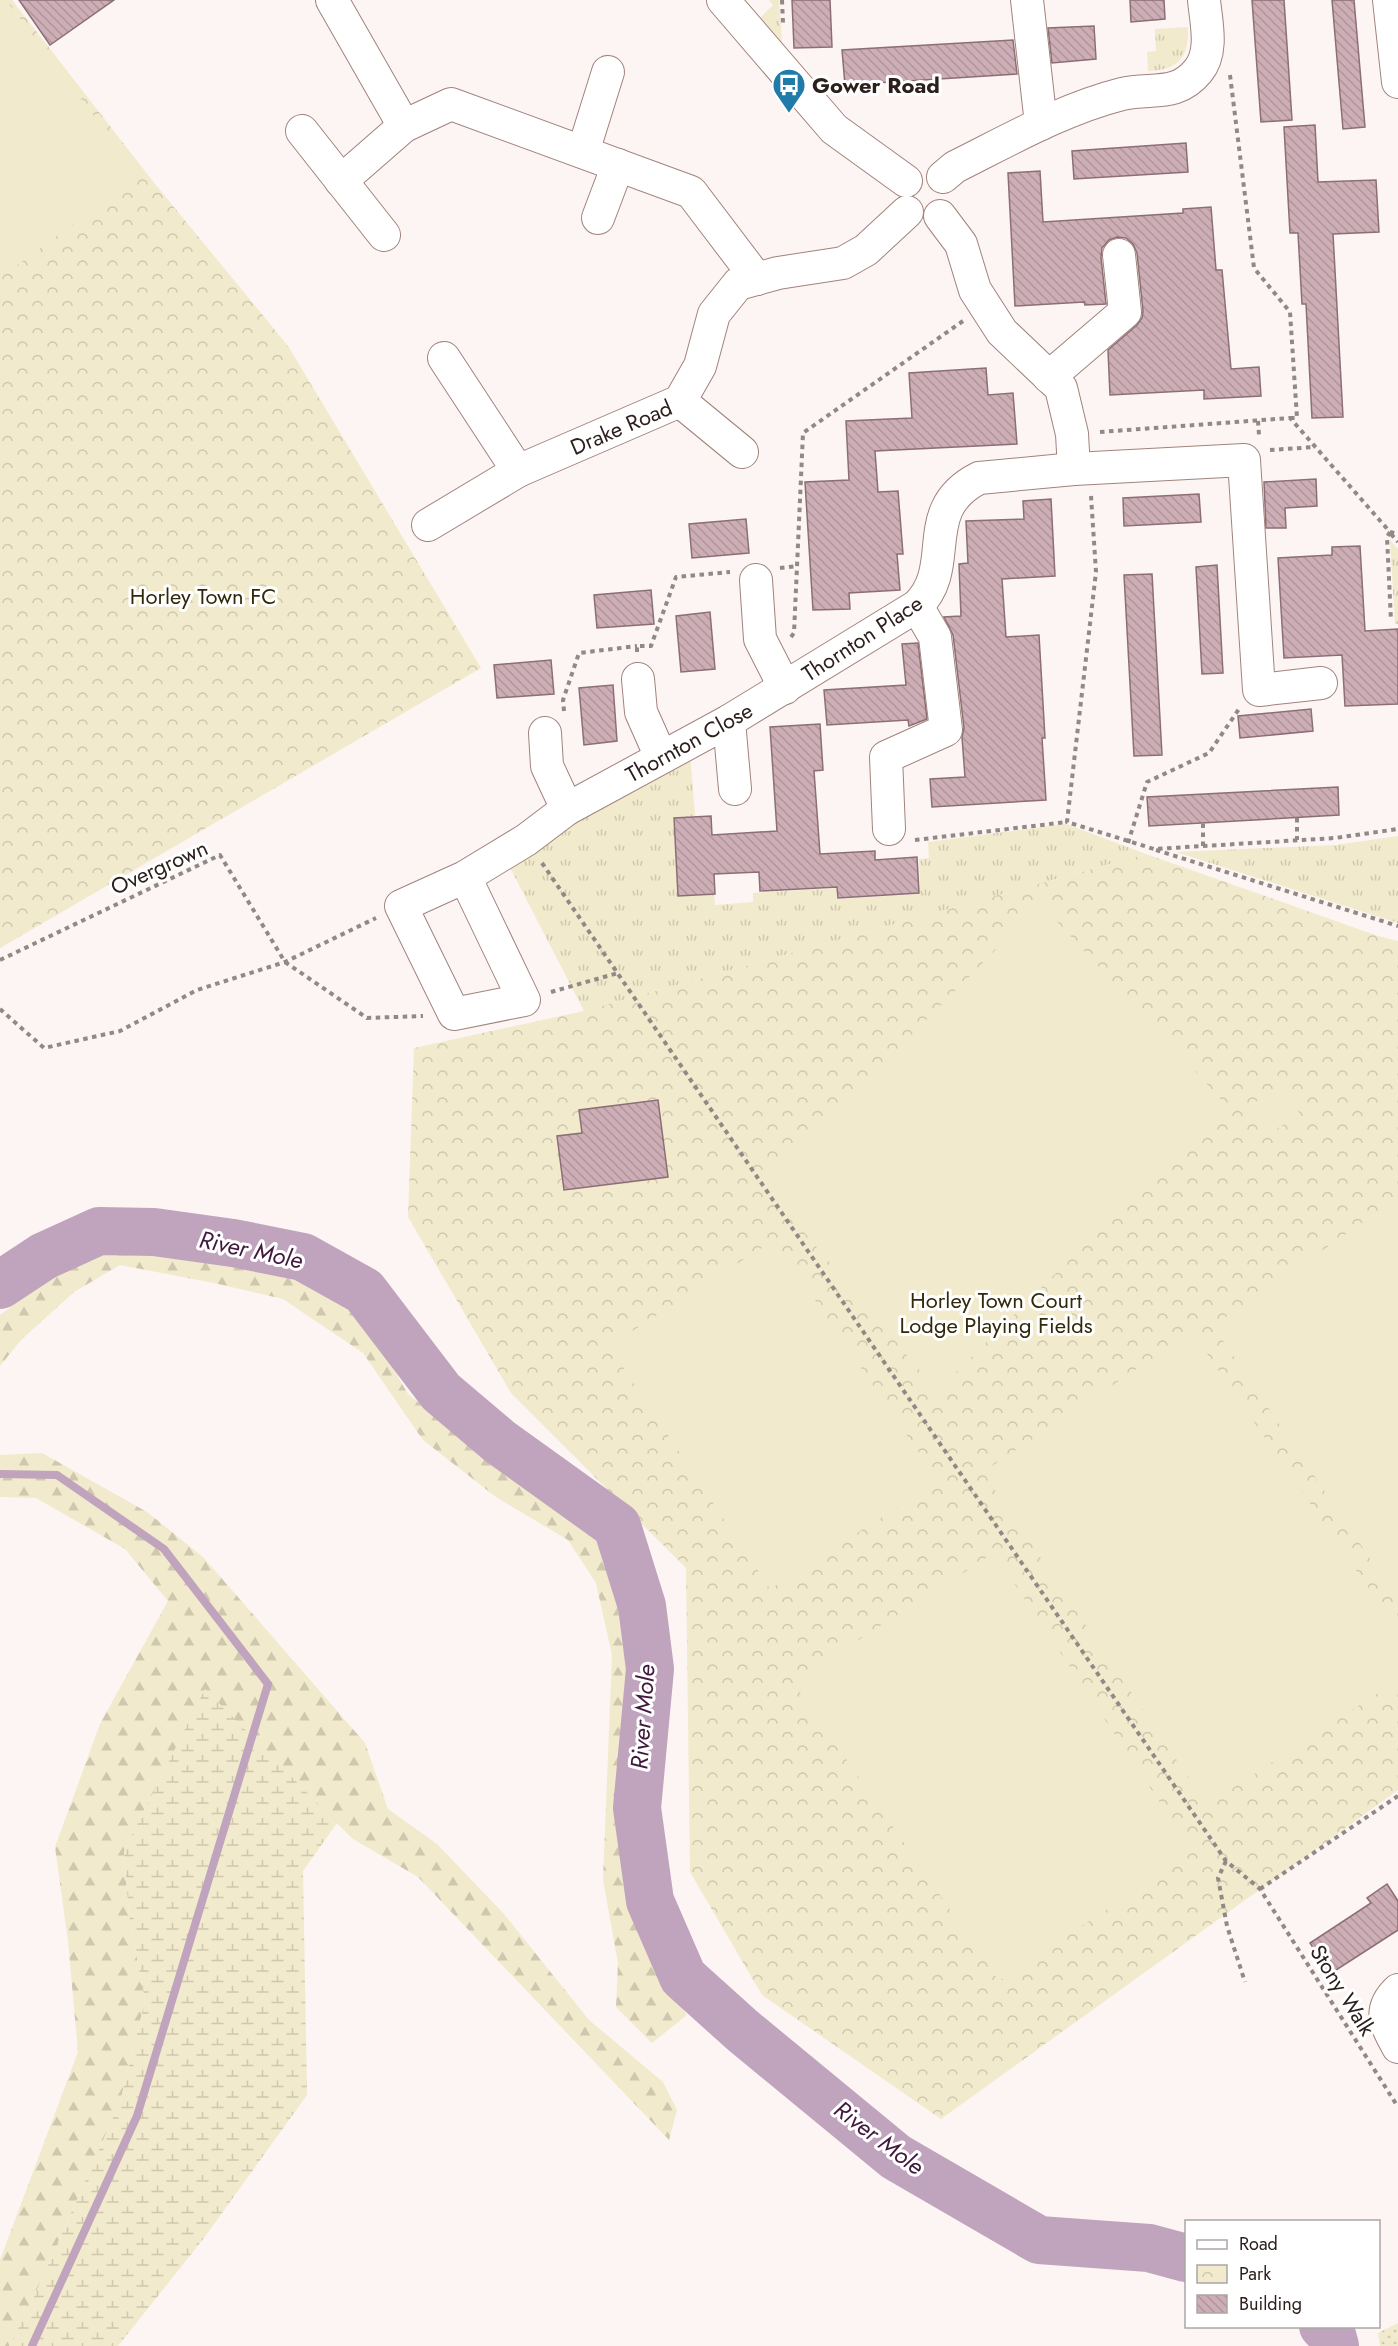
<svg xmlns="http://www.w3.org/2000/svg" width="1398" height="2346" font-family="Jost,sans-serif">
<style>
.grass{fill:url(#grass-tufts)}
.forest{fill:url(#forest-firs)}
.wetland{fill:url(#wetland-marsh)}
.park{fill:url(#park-crowns)}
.garden{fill:url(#garden-dots)}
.pitch{fill:#f1eacc}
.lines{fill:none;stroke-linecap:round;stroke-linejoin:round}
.stream{stroke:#c0a3bc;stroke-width:8}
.river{stroke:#c0a3bc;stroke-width:48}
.building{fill:url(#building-back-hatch);stroke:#8c6e75;stroke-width:1.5}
.minor-casing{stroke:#a1837c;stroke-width:34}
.path{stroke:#928886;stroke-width:4;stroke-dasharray:4.5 4.5;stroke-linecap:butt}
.minor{stroke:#fff;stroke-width:32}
.labels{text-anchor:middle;stroke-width:6;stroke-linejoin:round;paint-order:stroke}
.poi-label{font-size:22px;font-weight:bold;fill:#2c201d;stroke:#fff;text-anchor:start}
.street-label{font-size:22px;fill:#2c201d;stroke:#fff}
.park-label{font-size:22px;fill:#31290a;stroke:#fff}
.water-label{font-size:24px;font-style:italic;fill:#40193d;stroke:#fff}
</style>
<defs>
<pattern id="grass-tufts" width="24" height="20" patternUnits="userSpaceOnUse" patternTransform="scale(1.5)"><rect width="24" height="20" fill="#f1eacc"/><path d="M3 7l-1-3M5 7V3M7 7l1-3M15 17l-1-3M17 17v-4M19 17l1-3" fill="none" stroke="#cfc8af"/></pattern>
<pattern id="forest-firs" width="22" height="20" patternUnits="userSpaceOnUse" patternTransform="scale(1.5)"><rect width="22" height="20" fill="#f1eacc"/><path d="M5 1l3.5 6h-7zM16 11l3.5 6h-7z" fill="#cfc8af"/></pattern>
<pattern id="wetland-marsh" width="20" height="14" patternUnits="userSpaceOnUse" patternTransform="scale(1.5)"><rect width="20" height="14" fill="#f1eacc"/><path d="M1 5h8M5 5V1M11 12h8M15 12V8" fill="none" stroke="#cfc8af"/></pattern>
<pattern id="park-crowns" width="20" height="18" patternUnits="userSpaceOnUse" patternTransform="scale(1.5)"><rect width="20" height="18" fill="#f1eacc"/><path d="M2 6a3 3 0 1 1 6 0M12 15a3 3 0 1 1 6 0" fill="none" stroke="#cfc8af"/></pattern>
<pattern id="garden-dots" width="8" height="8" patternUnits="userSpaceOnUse" patternTransform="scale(1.5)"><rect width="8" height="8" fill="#f1eacc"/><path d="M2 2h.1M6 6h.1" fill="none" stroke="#cfc8af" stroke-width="1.8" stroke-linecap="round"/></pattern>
<pattern id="building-back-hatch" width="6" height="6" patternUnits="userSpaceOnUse" patternTransform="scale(1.5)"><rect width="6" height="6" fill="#ceaeb6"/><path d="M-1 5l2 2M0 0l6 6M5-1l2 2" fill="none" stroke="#b1959c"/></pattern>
</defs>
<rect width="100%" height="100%" fill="#fcf5f3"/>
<g class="grass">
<path d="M 769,0 L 779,0 L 782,44 L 760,18 L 773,5 Z"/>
<path d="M 1188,27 C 1189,57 1179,70 1148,71 L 1147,52 L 1156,51 L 1155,29 Z"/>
<path d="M 1390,540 L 1398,549 L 1398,624 L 1395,624 Z"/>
<path d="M 690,753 L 695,816 L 673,818 L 678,896 L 714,895 L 715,905 L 753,902 L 753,893 L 837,888 L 838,899 L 920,894 L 919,859 L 929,858 L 928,842 L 1066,824 L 1146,854 L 584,1011 L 506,860 Z"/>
<path d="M 1398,836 L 1398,923 L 1176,852 L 1336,845 Z"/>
</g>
<g class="forest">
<path d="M 114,1249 L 219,1258 L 297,1274 L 365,1320 L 408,1394 L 540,1498 L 609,1545 L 635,1621 L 628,1692 L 624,1794 L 641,1920 L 660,1977 L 687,2015 L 652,2043 L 616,2007 L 618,1963 L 603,1880 L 612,1655 L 596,1583 L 568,1540 L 496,1497 L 423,1440 L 363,1353 L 283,1299 L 214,1283 L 120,1265 L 74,1292 L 21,1340 L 0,1366 L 0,1315 L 61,1268 Z"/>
<path d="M 42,1453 L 147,1512 L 203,1557 L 365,1743 L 388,1809 L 437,1844 L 504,1914 L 589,2020 L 663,2082 L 677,2110 L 669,2140 L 418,1877 L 353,1839 L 284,1772 L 205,1690 L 124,1851 L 129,1915 L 145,2001 L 120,2102 L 33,2299 L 9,2346 L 0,2346 L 0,2260 L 78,2052 L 68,1941 L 55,1847 L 100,1724 L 168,1601 L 125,1549 L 36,1498 L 0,1497 L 0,1455 Z"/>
</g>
<path class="wetland" d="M 205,1689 L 337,1823 L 303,1871 L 307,2095 L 204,2238 L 118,2346 L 9,2346 L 33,2299 L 120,2102 L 145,2001 L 129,1915 L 124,1851 Z"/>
<g class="park">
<path d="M 0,0 L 12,0 L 155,184 L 288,346 L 481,668 L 0,948 Z"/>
<path d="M 1146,854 L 1378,936 L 1398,941 L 1398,1790 L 941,2119 L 762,1995 L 690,1872 L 686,1568 L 511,1393 L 408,1217 L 414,1048 L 584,1011 Z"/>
</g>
<path class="garden" d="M 1398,2323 L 1398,2346 L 1380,2346 L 1378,2333 Z"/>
<g class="pitch">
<path d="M 0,0 L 6,0 L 139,175 L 0,278 Z"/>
<path d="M 1041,904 L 1226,1105 L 937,1391 L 764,1184 Z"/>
<path d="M 1281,1085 L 1300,1114 L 1272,1132 L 1254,1103 Z"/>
<path d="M 1398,1198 L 1398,1600 L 1213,1326 Z"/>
<path d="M 774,1240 L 938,1481 L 770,1589 L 609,1346 Z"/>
<path d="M 1192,1332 L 1398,1631 L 1398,1680 L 1207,1805 L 983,1472 Z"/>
<path d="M 994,1553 L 1193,1852 L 999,1981 L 793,1682 Z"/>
</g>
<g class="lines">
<path class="stream" d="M 0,1474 L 57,1475 L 164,1549 L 268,1684 L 137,2116 L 32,2346"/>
<g class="river">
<path d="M 0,1285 L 44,1256 L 99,1231 L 154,1232 L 233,1243 L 303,1257 L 364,1291 L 441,1392 L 500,1442 L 617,1526 L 642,1606 L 650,1669 L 637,1808 L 650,1901 L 683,1977 L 743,2031 L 896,2157 L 1039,2240 L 1149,2248 L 1186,2258"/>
<path d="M 1323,2326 L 1332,2335 L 1335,2346"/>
</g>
</g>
<g class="building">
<path d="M 19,0 L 114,0 L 50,45 Z"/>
<path d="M 792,0 L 830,0 L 832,47 L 794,48 Z"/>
<path d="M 1130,0 L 1164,0 L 1165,19 L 1131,22 Z"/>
<path d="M 1252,0 L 1284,0 L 1292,120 L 1261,122 Z"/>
<path d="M 1332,0 L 1354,0 L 1365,127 L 1343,129 Z"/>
<path d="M 1094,26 L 1096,59 L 1052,63 L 1048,28 Z"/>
<path d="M 1013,40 L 1017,74 L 845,85 L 842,50 Z"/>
<path d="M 1315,125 L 1318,182 L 1376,180 L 1379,232 L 1333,234 L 1343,417 L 1312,418 L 1306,304 L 1302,304 L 1298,233 L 1290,233 L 1284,127 Z"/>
<path d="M 1186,143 L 1188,172 L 1074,179 L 1072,151 Z"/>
<path d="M 1040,171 L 1043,222 L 1183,213 L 1183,209 L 1211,207 L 1216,270 L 1222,270 L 1231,369 L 1259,367 L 1261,396 L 1204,399 L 1204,390 L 1110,395 L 1108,350 L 1137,325 L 1142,318 L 1143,311 L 1137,253 L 1133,244 L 1126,238 L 1117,237 L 1109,240 L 1102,248 L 1101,257 L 1106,304 L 1085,305 L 1084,302 L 1015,306 L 1008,173 Z"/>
<path d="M 986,368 L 988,395 L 1013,393 L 1017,444 L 875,451 L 878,492 L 898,491 L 903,554 L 897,554 L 900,590 L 849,593 L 850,609 L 813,610 L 805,482 L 849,480 L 846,421 L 912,418 L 909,373 Z"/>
<path d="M 1316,479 L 1317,506 L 1285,508 L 1286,528 L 1266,528 L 1264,482 Z"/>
<path d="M 1199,494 L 1201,522 L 1124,526 L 1123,498 Z"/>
<path d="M 1051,499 L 1055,576 L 1002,579 L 1006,637 L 1039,635 L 1045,738 L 1042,738 L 1046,800 L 932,807 L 930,779 L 965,777 L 962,737 L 964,728 L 953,635 L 944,617 L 961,616 L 959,564 L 968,563 L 966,521 L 1024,519 L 1023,501 Z"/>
<path d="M 746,519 L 749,553 L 692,558 L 689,524 Z"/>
<path d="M 1360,546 L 1365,631 L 1398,629 L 1398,704 L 1345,706 L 1342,655 L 1284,658 L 1278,558 L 1332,555 L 1332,547 Z"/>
<path d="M 1217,565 L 1223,673 L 1202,674 L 1196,567 Z"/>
<path d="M 1152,574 L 1162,755 L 1134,756 L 1124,575 Z"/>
<path d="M 651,590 L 654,624 L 597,628 L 594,595 Z"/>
<path d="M 710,612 L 715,669 L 681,672 L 676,616 Z"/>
<path d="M 918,643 L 927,719 L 909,726 L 908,720 L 827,725 L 824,690 L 906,685 L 902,644 Z"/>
<path d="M 551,660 L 554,694 L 497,698 L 494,665 Z"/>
<path d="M 613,685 L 617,741 L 584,745 L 579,688 Z"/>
<path d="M 1311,709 L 1313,731 L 1240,738 L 1238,716 Z"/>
<path d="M 820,724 L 823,770 L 814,771 L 820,854 L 875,851 L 875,860 L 917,857 L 919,893 L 838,898 L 837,887 L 760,891 L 759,872 L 714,874 L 715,894 L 678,896 L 674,818 L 711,816 L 712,835 L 777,831 L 770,727 Z"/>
<path d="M 1338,787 L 1339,815 L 1149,826 L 1147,797 Z"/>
<path d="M 658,1100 L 668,1177 L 564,1190 L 557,1136 L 582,1133 L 579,1110 Z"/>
<path d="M 1387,1884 L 1398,1901 L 1398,1930 L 1330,1974 L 1310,1943 L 1371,1903 L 1367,1898 Z"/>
</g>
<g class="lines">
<g class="minor-casing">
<g id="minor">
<path d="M 332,0 L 404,126 L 451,104 L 691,192 L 757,279"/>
<path d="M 723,0 L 834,129 L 906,181"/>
<path d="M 1027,0 L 1041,124"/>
<path d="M 1389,0 L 1398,82"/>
<path d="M 302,131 L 384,235"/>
<path d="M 583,152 L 608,72"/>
<path d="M 943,177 L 955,167 C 1009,140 1063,109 1122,94 C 1151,87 1176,98 1198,71 C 1214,52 1206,22 1204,0"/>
<path d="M 341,181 L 404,126"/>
<path d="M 940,216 L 961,244 L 975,290 L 1002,332 L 1061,388 L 1072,434 L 1074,469"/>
<path d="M 598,218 L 618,165"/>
<path d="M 444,358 L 518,471"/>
<path d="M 1049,377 L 1125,312 L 1119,255"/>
<path d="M 680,401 L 742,452"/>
<path d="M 428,525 L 518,471 L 680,401 L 700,366 L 714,314 L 738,284 L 778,273 L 843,263 L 866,250 L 907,212"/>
<path d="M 756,580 L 760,639 L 785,688"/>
<path d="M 638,679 L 641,712 L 661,757"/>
<path d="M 729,721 L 735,789"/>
<path d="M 545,733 L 547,766 L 567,809"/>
<path d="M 889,829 L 886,757 L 946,730 L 935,637 L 917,606"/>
<path d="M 465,877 L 401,906 L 454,1014 L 524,1000 L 465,877 L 526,840 L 567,809 L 729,721 L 917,606 C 958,566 916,510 979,478 L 1074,469 L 1244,460 L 1259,690 L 1321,683"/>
<path d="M 1398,1990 C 1377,2010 1386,2025 1398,2047"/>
</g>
</g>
<g class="path">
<path d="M 782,0 L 783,23"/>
<path d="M 1230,75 L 1254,268 L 1290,312 L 1297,418 L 1290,418"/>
<path d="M 1258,421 L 1259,435"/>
<path d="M 1100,432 L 1290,418 L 1390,532 L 1398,534"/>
<path d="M 1270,450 L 1315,447"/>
<path d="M 1091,496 L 1096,572 L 1067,822 L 1154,849 L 1335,838 L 1398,829"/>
<path d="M 1390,532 L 1387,537 L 1391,621"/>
<path d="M 1391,534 L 1398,542"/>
<path d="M 780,568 L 797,566"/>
<path d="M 791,637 L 794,633 L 803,433 L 963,321"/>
<path d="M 637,652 L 637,646 L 651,646 L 676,577 L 730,572"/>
<path d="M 564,711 L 563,700 L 579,653 L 637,646"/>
<path d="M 1297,818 L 1297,840"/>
<path d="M 915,840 L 1067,822"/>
<path d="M 1128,843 L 1147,782 L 1209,753 L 1239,709"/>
<path d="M 1203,846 L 1203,823"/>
<path d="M 1156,850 L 1398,926"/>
<path d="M 542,863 L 1226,1861 L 1260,1889 L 1398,2107"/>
<path d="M 0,960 L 220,855 L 285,962 L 367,1018 L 423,1016"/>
<path d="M 551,992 L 618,973"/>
<path d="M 0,1009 L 44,1048 L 120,1031 L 197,990 L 285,962 L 376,918"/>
<path d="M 1226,1861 L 1218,1878 L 1227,1926 L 1245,1982"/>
<path d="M 1260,1889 L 1398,1796"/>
</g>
<use href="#minor" class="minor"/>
</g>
<defs>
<g id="bus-pin" transform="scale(1.725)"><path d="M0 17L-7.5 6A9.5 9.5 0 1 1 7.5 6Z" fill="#207ba9" stroke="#fff"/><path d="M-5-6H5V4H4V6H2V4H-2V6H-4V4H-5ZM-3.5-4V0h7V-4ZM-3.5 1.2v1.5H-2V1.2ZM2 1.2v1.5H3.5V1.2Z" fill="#fff"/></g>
</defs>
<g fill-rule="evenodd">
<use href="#bus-pin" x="789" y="85"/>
</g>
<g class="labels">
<g class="poi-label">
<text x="812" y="93">Gower Road</text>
</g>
<g class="street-label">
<text transform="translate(621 427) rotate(-23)" y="8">Drake Road</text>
<text transform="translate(862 638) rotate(-33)" y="8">Thornton Place</text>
<text transform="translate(689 742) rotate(-29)" y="8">Thornton Close</text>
<text transform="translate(159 867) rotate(-24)" y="8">Overgrown</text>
<text transform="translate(1343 1990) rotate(58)" y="8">Stony Walk</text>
</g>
<g class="park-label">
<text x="203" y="604">Horley Town FC</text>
<text x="996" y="1308">Horley Town Court<tspan x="996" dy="25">Lodge Playing Fields</tspan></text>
</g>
<g class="water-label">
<text transform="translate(251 1250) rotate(12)" y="8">River Mole</text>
<text transform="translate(643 1717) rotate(-86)" y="8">River Mole</text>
<text transform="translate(879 2138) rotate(37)" y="8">River Mole</text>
</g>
</g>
<rect x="1185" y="2220" width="195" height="108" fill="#ffffff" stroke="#aba6a5" stroke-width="1.5"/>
<rect x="1197" y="2240" width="30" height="9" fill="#ffffff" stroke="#aba6a5" stroke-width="1.5"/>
<text x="1239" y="2250" font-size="18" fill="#2c201d">Road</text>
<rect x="1197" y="2265" width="30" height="18" fill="url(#park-crowns)" stroke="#aba6a5" stroke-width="1.5"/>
<text x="1239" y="2280" font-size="18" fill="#2c201d">Park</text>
<rect x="1197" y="2295" width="30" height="18" fill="url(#building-back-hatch)" stroke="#aba6a5" stroke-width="1.5"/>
<text x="1239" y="2310" font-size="18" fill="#2c201d">Building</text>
</svg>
